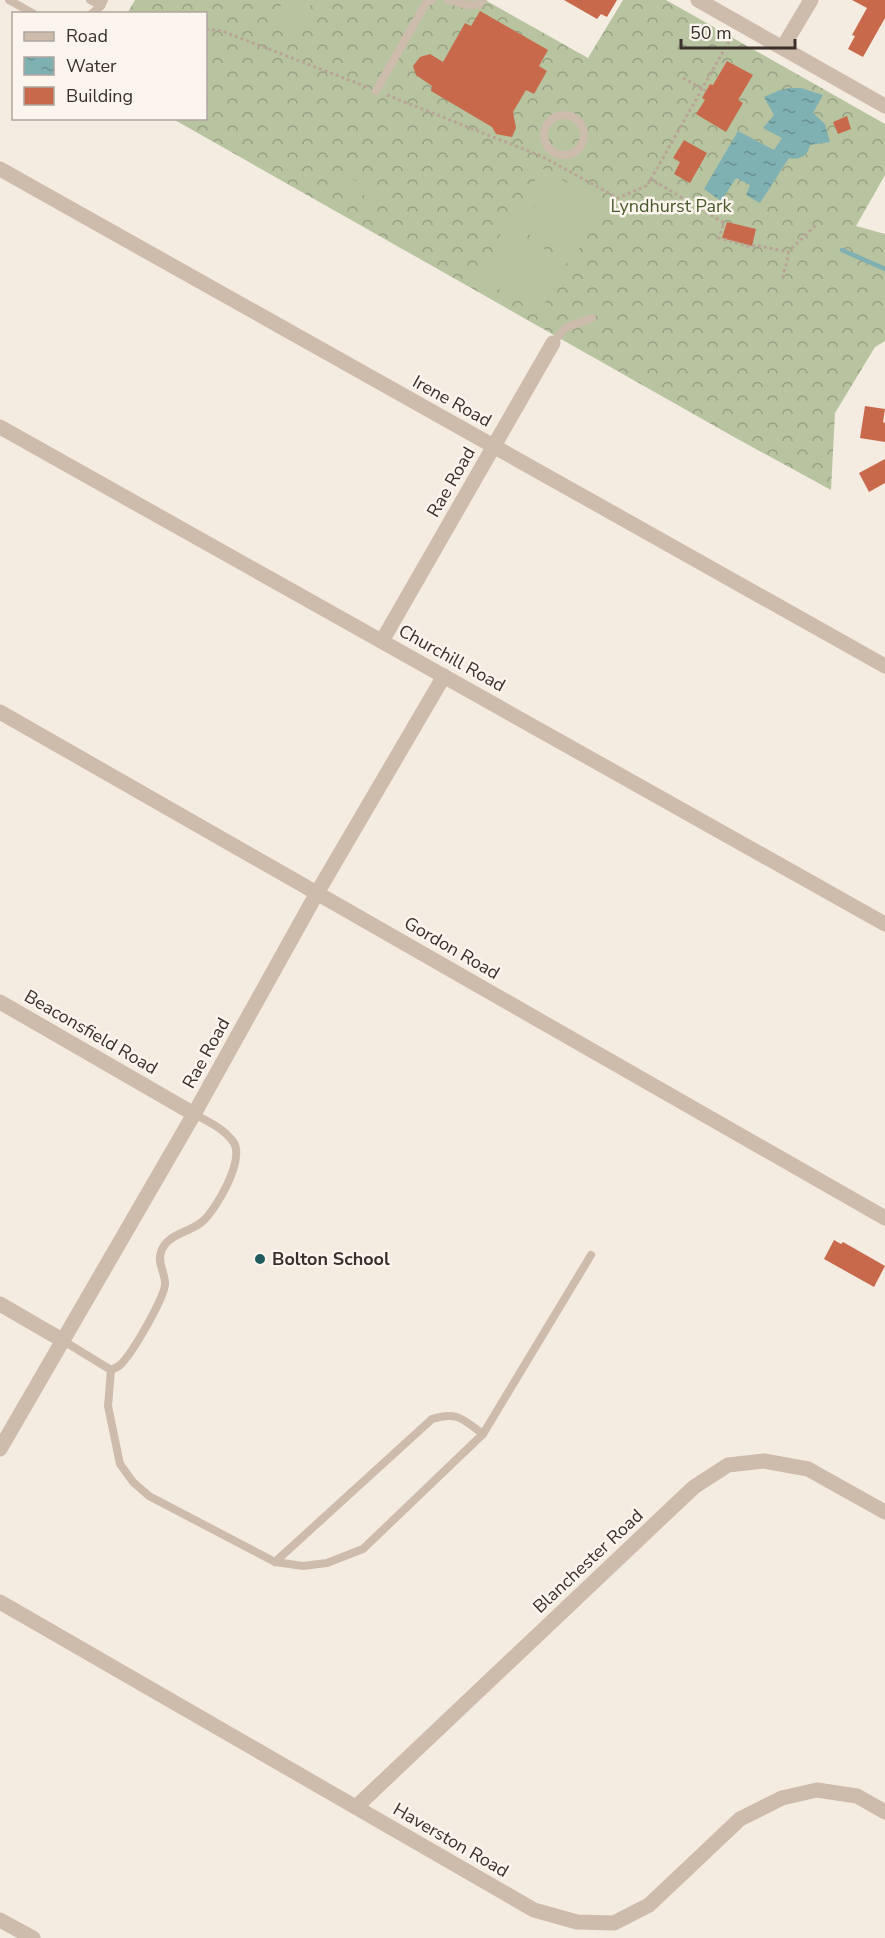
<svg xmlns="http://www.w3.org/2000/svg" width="885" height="1938" font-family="'Nunito Sans',sans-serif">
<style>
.forest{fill:url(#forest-crowns)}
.pitch{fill:#b8c4a0}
.water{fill:url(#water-ripples)}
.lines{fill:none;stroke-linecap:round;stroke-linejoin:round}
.stream{stroke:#7fb0b2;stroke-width:4.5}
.building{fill:#c8694b}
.path{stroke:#b9a596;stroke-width:3;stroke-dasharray:3 3;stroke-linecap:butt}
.lane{stroke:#cdbbac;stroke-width:8}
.street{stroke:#cdbbac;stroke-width:15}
.poi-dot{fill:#1f5a5e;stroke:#fbf5ee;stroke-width:2}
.labels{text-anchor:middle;stroke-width:5;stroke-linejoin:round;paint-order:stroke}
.park-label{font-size:18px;fill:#4a5a2e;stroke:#fbf5ee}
.street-label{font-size:18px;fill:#3b302b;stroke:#fbf5ee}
.poi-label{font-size:18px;font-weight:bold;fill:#3b302b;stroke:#fbf5ee;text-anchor:start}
</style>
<defs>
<pattern id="forest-crowns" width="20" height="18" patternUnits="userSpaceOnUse" patternTransform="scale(1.5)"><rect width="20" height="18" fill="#b8c4a0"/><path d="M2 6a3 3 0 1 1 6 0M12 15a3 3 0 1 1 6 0" fill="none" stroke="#97a083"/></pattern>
<pattern id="water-ripples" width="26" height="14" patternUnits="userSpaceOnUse" patternTransform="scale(1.5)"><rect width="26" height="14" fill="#7fb0b2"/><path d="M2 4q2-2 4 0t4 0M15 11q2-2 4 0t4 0" fill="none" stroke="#699091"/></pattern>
</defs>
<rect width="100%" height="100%" fill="#f4ebe1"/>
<path class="forest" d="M 135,0 L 485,0 L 588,58 L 623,0 L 666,0 L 885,124 L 885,175 L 856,226 L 885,234 L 885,341 L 875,347 L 835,413 L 831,490 L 734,437 L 173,119 L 206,118 L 206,14 L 127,14 Z"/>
<g class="pitch">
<path d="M 284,0 L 313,1 L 291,38 L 269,25 Z"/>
<path d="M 542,168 L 605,205 L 588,235 L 525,198 Z"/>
<path d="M 337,170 L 386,199 L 381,205 L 333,177 Z"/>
<path d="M 524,201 L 586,236 L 573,260 L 511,224 Z"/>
<path d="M 505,226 L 567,262 L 554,286 L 492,250 Z"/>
<path d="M 491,253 L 553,289 L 540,312 L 477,277 Z"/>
</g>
<path class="water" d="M 790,88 L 801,88 L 823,95 L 813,113 L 825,124 L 830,142 L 810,145 C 807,157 800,160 789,158 L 760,203 L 746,195 L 750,185 L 736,178 L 721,201 L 704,189 L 738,131 L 774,150 L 782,138 L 763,128 L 774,115 L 764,97 L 780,90 Z"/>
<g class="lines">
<path class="stream" d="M 842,250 L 885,269"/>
</g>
<g class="building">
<path d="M 564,0 L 617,0 L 607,17 L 601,14 L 597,19 Z"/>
<path d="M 852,0 L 885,0 L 885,18 L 863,57 L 848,49 L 855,36 L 852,35 L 867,8 Z"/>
<path d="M 480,11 L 548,50 L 539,66 L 547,71 L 534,94 L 526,90 L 513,112 L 516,128 L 512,137 L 496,134 L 492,127 L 431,91 L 432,86 L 416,75 L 413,66 L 420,57 L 430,54 L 443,62 L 465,23 L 471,26 Z"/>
<path d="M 727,61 L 753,75 L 738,100 L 743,103 L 726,132 L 696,114 L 705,100 L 702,98 L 710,84 L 713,85 Z"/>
<path d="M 847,116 L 851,129 L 838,134 L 833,122 Z"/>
<path d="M 684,140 L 707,153 L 690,183 L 674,174 L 680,162 L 673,158 Z"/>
<path d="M 727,222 L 756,229 L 752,246 L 722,238 Z"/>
<path d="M 865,406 L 885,409 L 883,422 L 885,423 L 885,442 L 860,438 Z"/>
<path d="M 885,459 L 885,483 L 869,492 L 859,473 Z"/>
<path d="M 834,1240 L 841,1244 L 843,1242 L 885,1266 L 874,1287 L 824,1259 Z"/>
</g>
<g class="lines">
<g class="path">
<path d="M 206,29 L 222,31 L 367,87"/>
<path d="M 732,36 L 651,179 L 724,223 L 719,238 L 751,247 L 755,245 L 788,252 L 817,224"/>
<path d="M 683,78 L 706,91"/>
<path d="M 387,95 L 541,156 L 618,198 L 646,186 L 651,179"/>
<path d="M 783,278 C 784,269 789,258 788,252"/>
</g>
<g class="lane">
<path d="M 9,0 L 34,14"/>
<path d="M 90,0 L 101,6"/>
<path d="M 448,0 L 467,5 L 479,5 L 483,0"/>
<path d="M 91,14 L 101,6 L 104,0"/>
<path d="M 376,91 L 426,3 L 432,0"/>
<circle cx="564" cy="135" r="20"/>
<path d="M 553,343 L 565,328 L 592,318"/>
<path d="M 62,1340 L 111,1370 C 115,1368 119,1367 122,1363 C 132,1353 166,1296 165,1283 C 165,1273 157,1263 161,1252 C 167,1233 190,1233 203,1221 C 217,1208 244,1161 234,1143 C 225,1129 209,1122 194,1114"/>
<path d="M 111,1370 L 108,1406 L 120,1464 L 133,1482 L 149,1496 L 275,1562 L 303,1566 L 327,1563 L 363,1549 L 483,1434 L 591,1255"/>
<path d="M 275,1562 L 432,1419 C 458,1411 462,1419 483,1434"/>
</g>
<g class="street">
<path d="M 698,0 L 885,106"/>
<path d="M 783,47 L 811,0"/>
<path d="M 0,169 L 885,666"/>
<path d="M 0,427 L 885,924"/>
<path d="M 382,641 L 553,343"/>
<path d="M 0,712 L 885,1218"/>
<path d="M 0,1002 L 194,1114"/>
<path d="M 0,1304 L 62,1340"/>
<path d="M 0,1449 L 194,1114 L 317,893 L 444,676"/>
<path d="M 0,1602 L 534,1910 L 577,1922 L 614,1923 L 649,1905 L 740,1819 L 782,1798 L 817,1790 L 857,1796 L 885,1812"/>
<path d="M 356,1807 L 694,1487 L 728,1465 L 764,1461 L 808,1469 L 885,1512"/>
<path d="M 0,1920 L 33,1938"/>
</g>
</g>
<circle class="poi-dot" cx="260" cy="1259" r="6"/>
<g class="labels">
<g class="park-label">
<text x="671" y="212">Lyndhurst Park</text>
</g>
<g class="street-label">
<text transform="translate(452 401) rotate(29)" y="6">Irene Road</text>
<text transform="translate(451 482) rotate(-60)" y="6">Rae Road</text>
<text transform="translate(452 658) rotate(29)" y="6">Churchill Road</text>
<text transform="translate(452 948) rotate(30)" y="6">Gordon Road</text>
<text transform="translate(91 1032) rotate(30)" y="6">Beaconsfield Road</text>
<text transform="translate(206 1053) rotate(-61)" y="6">Rae Road</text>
<text transform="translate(588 1561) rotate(-43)" y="6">Blanchester Road</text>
<text transform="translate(451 1840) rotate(30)" y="6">Haverston Road</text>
</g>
<g class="poi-label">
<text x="272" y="1265">Bolton School</text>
</g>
</g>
<rect x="12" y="12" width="195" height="108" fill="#fbf5ee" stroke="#aea6a0" stroke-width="1.5"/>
<rect x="24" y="32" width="30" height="9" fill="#cdbbac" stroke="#aea6a0" stroke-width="1.5"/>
<text x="66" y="42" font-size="18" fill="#3b302b">Road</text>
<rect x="24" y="57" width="30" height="18" fill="url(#water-ripples)" stroke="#aea6a0" stroke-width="1.5"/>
<text x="66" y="72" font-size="18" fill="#3b302b">Water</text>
<rect x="24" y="87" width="30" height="18" fill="#c8694b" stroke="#aea6a0" stroke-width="1.5"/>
<text x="66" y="102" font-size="18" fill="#3b302b">Building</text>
<path d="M681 39v9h114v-9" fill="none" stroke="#3b302b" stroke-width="3"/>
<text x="690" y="39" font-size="18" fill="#3b302b" stroke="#fbf5ee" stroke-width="4.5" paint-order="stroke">50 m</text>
</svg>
